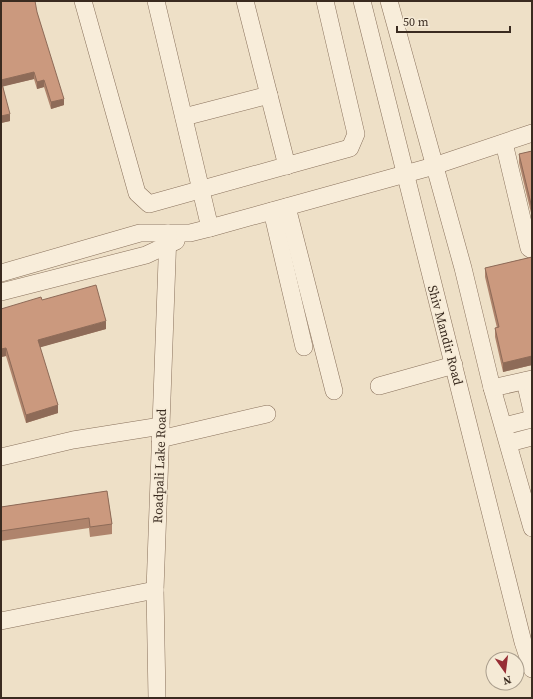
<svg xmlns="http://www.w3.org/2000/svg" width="533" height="699" font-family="'Source Serif 4',serif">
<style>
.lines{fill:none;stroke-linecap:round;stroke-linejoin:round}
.minor-casing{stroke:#89715c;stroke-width:18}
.minor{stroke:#f8edda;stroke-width:17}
.wall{fill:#af846c}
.shaded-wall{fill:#8e6b58}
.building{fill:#cb997e;stroke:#8e6b58}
.labels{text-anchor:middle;stroke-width:3;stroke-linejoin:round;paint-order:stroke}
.street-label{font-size:13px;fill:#3a2b20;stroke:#f5ead6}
</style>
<rect width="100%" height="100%" fill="#eee0c7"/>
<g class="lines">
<g class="minor-casing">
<g id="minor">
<path d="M 83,1 L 137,193 L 149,204 L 350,148 L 356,134 L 325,1"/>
<path d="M 156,1 L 210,228"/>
<path d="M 245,1 L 287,166"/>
<path d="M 362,1 C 415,215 470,428 523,642 L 532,669"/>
<path d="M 389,1 L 463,268 L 492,388 L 532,528"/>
<path d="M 184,117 L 269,95"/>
<path d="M 504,143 L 529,248 L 532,250"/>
<path d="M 287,207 L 334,391"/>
<path d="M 272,211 L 304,347"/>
<path d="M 1,273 L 140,233 L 190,233 L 210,228 L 434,166 L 532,133"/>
<path d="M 1,292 L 146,255 L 176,241"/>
<path d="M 525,381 L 532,411"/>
<path d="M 379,386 L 454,365"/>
<path d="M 492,388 L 532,379"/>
<path d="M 504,426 L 532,419"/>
<path d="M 160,439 L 267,414"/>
<path d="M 509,443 L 532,437"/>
<path d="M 1,457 L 73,440 L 161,426"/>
<path d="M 1,621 L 155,590"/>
<path d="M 157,698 L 155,590 L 168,233"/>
</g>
</g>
<use href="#minor" class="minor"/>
</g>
<g class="wall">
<path d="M 1,1 L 37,12 L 64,105 L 51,109 L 44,87 L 37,89 L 34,79 L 3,86 L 10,121 L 1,123 Z"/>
<path d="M 532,151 L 532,217 L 519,163 L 519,154 Z"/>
<path d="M 532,257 L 532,365 L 503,372 L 495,337 L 495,328 L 497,328 L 485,277 L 485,268 Z"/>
<path d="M 1,309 L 106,329 L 40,347 L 58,413 L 26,423 L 6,356 L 1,357 Z"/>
<path d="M 107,491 L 112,524 L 112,534 L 90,537 L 89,528 L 1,541 L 1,507 Z"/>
</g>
<g class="shaded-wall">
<path d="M 34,72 L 34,79 L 1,87 L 1,80 Z"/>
<path d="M 44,80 L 44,87 L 37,89 L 37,82 Z"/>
<path d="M 64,99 L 64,105 L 51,109 L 51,102 Z"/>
<path d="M 10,114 L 10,121 L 1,123 L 1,116 Z"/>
<path d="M 106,321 L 106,329 L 38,348 L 38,340 Z"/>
<path d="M 6,348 L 6,356 L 1,357 L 1,349 Z"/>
<path d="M 532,356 L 532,365 L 503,372 L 503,363 Z"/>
<path d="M 58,405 L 58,413 L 26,423 L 26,415 Z"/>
</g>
<g class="building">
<path d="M 1,1 L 35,1 L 37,12 L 64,99 L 51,102 L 44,80 L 37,82 L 34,72 L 1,80 L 10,114 L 1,116 Z"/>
<path d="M 532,151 L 532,208 L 519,154 Z"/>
<path d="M 532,257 L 532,356 L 503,363 L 495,328 L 499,327 L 485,268 Z"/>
<path d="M 96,285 L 106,321 L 38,340 L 58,405 L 26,415 L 6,348 L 1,349 L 1,309 L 41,297 L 42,300 Z"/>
<path d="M 107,491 L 112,524 L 90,527 L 89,518 L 1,531 L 1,507 Z"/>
</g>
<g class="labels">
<g class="street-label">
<text transform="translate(446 335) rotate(75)" y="5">Shiv Mandir Road</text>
<text transform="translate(159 466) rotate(-88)" y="5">Roadpali Lake Road</text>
</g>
</g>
<rect width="533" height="699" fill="none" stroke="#3a2b20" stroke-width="4"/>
<g transform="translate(505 671) rotate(166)"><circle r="19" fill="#f5ead6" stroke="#aa9e8d"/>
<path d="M0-3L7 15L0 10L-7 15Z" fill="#972e35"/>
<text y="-6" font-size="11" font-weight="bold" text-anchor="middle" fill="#3a2b20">N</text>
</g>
<path d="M397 26v6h113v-6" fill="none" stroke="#3a2b20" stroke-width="2"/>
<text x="403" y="26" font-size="12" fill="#3a2b20" stroke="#f5ead6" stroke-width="3" paint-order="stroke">50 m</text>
</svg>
